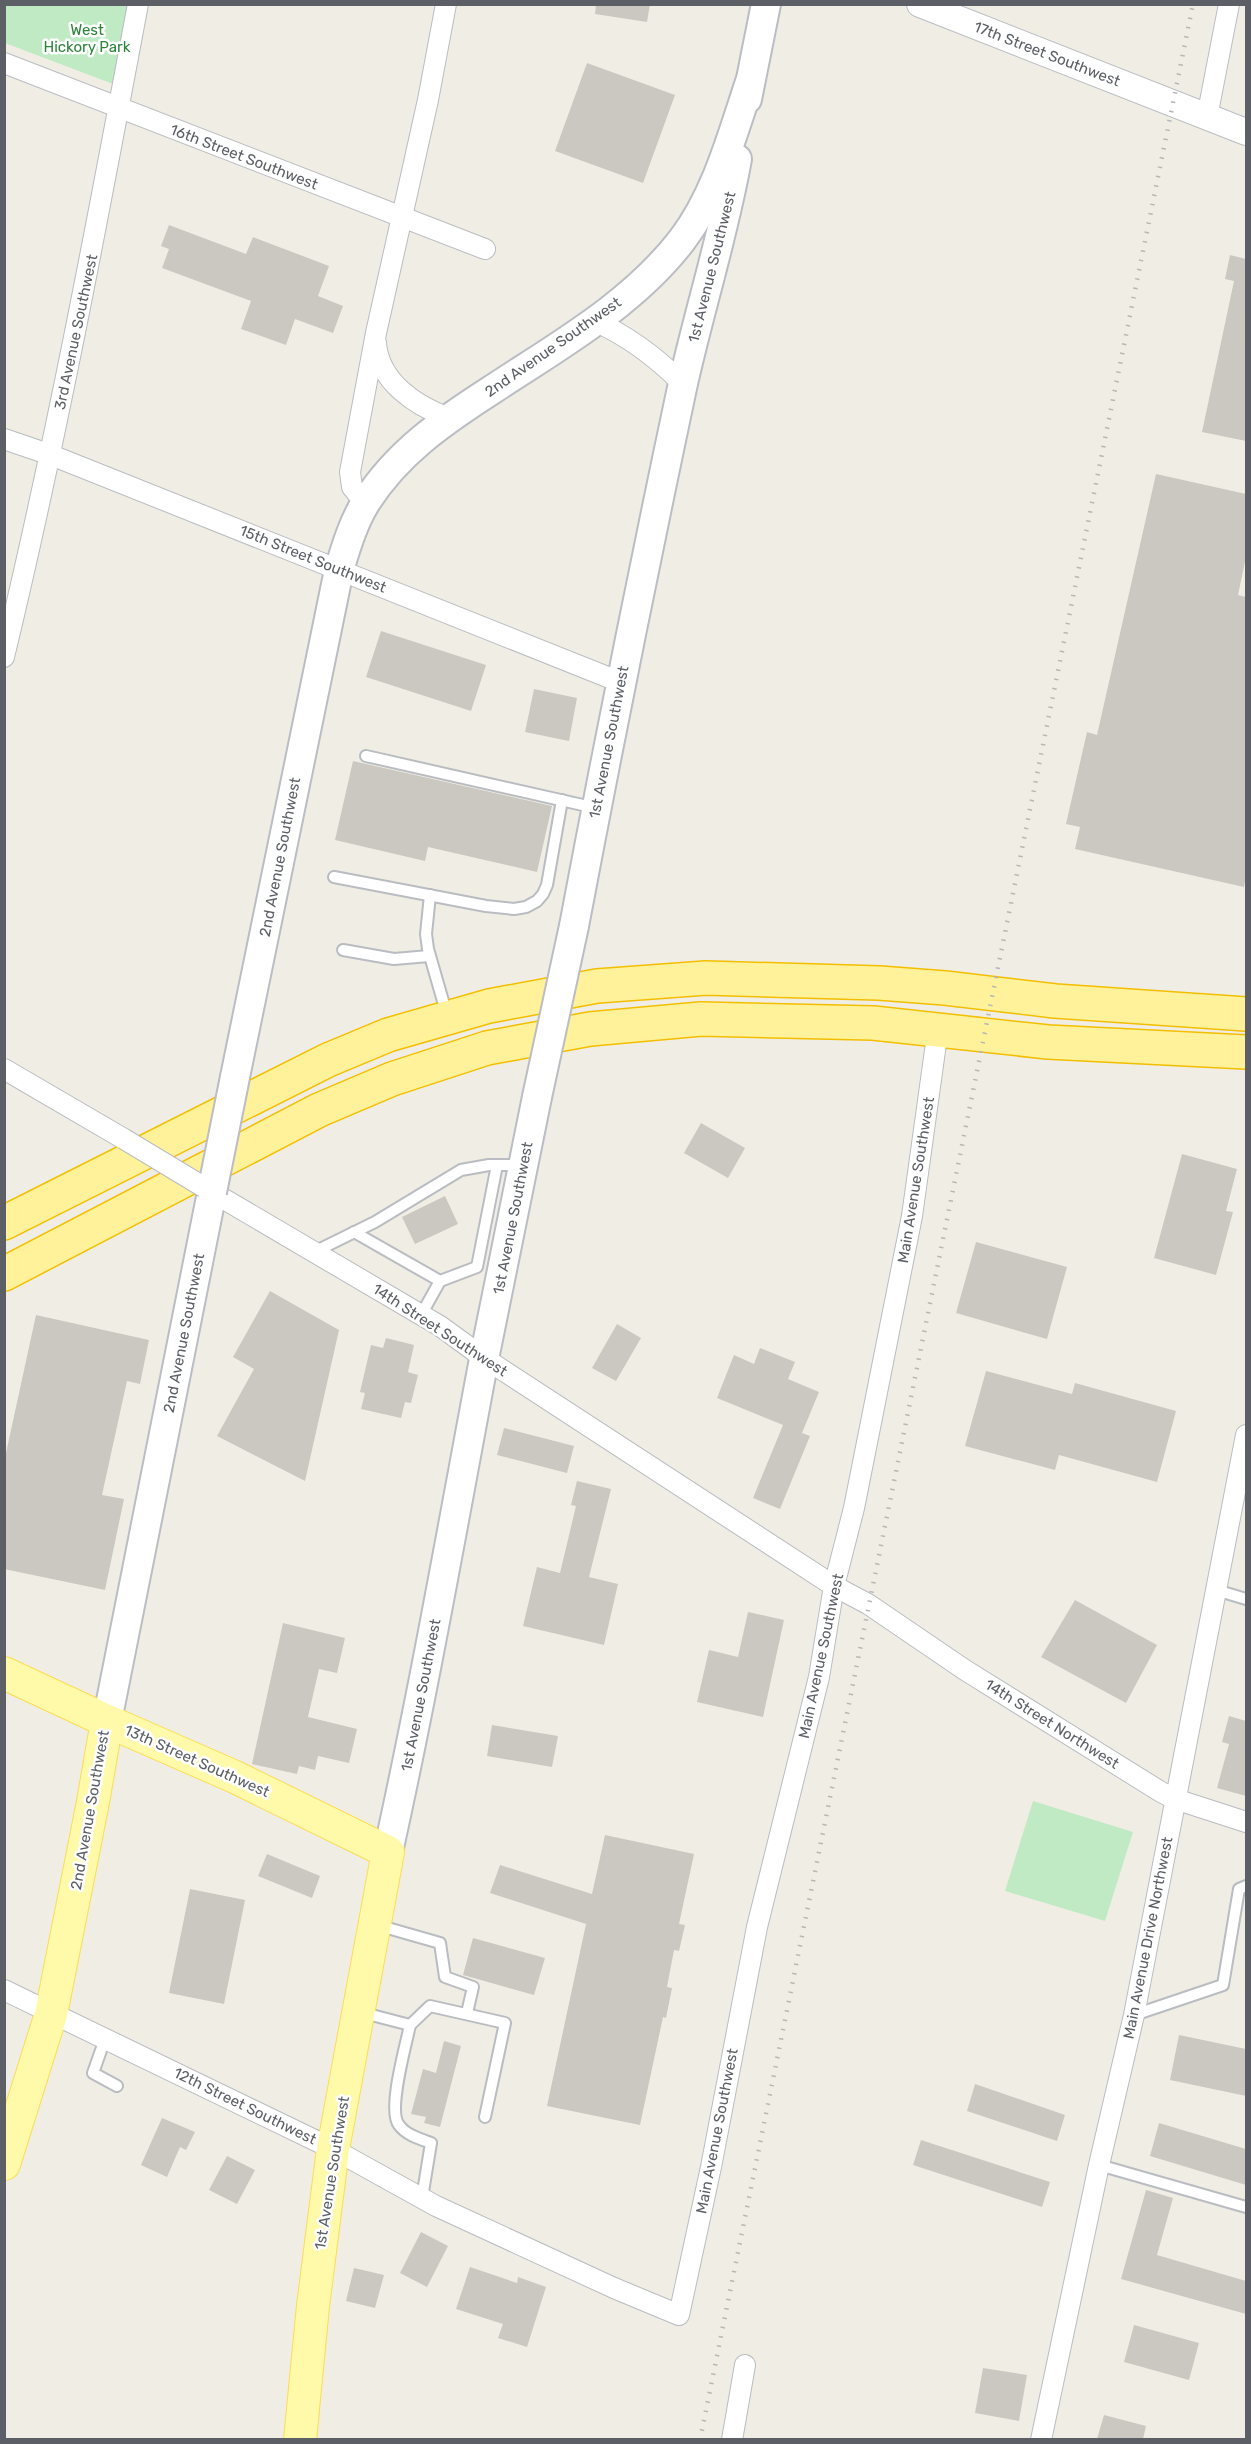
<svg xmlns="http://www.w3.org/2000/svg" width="1251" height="2444" font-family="Rubik,sans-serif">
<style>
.green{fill:#bfeac3}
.building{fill:#cbc8c1}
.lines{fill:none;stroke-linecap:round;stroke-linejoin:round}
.service-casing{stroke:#b9bcc1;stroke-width:14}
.minor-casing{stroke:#b9bcc1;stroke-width:22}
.tertiary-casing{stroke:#b9bcc1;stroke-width:28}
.secondary-casing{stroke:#babdc3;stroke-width:32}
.primary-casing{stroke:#fddd50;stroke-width:34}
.trunk-casing{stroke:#f4be00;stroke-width:36}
.service{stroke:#fff;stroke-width:10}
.minor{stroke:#fff;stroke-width:20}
.tertiary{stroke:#fff;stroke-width:26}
.secondary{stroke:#fff;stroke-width:28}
.primary{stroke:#fff9aa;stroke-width:32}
.trunk{stroke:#fff29b;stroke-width:33}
.rail{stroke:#b6b7b7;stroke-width:4.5;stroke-dasharray:1.5 8;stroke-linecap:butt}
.minor-bridge-casing{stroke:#b9bcc1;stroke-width:22;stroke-linecap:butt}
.secondary-bridge-casing{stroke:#babdc3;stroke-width:32;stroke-linecap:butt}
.minor-bridge{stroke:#fff;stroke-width:20}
.secondary-bridge{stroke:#fff;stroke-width:28}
.labels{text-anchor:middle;stroke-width:5;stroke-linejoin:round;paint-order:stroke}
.park-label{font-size:15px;fill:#2d843a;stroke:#fff}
.street-label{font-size:15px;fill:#5c6066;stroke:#fff}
</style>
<rect width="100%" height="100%" fill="#f0eee4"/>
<g class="green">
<path d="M 4,5 L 127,5 L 113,84 L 5,43 Z"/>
<path d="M 1033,1801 L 1133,1832 L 1105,1921 L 1005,1891 Z"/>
</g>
<g class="building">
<path d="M 596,4 L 650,4 L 647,22 L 595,14 Z"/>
<path d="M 587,63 L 675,95 L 643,183 L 555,151 Z"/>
<path d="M 169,225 L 246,254 L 253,237 L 329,266 L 318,296 L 343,306 L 333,333 L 295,319 L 286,345 L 241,329 L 251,301 L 162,268 L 169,249 L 161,246 Z"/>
<path d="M 1230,255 L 1246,259 L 1246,441 L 1202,432 L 1234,281 L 1225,279 Z"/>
<path d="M 1156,474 L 1246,494 L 1246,557 L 1238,595 L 1246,597 L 1246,875 L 1244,887 L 1075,849 L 1080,827 L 1066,824 L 1087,732 L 1097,735 Z"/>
<path d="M 381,631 L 486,665 L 471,711 L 366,677 Z"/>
<path d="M 534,689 L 577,698 L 569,741 L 525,732 Z"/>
<path d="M 353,761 L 552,806 L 537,872 L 428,847 L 425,861 L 335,840 Z"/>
<path d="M 701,1123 L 745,1148 L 728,1178 L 684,1153 Z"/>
<path d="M 1182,1154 L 1237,1169 L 1226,1211 L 1233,1212 L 1216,1275 L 1154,1258 Z"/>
<path d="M 445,1196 L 458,1224 L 415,1244 L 402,1217 Z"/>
<path d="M 976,1242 L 1067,1267 L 1047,1339 L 956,1313 Z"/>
<path d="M 270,1291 L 339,1330 L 305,1481 L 217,1436 L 254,1369 L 233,1357 Z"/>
<path d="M 36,1315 L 149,1340 L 140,1384 L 127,1381 L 102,1495 L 124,1499 L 105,1590 L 4,1569 L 4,1462 Z"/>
<path d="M 617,1324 L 641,1338 L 616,1381 L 592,1368 Z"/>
<path d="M 386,1338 L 414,1345 L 408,1372 L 418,1375 L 411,1403 L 405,1402 L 401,1418 L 361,1409 L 365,1393 L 360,1392 L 371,1345 L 383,1348 Z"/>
<path d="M 760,1348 L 795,1362 L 788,1379 L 819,1392 L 802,1433 L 810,1436 L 780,1509 L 753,1498 L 783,1425 L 717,1398 L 734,1355 L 754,1364 Z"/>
<path d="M 986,1371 L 1072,1394 L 1075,1383 L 1176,1411 L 1157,1482 L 1059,1455 L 1055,1470 L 965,1446 Z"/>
<path d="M 504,1428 L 574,1446 L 567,1473 L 497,1455 Z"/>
<path d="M 577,1481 L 611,1489 L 589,1577 L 618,1584 L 604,1645 L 523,1626 L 537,1567 L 560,1573 L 576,1506 L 571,1505 Z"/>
<path d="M 1075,1600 L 1157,1645 L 1126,1703 L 1041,1657 Z"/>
<path d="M 748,1612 L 784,1620 L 763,1717 L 697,1702 L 709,1650 L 738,1657 Z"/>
<path d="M 283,1623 L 345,1638 L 337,1673 L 319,1669 L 308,1717 L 357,1729 L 349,1763 L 318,1756 L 315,1770 L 299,1766 L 297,1774 L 252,1764 Z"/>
<path d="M 1229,1716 L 1246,1721 L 1246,1796 L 1217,1788 L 1229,1744 L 1222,1742 Z"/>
<path d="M 492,1725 L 558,1736 L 552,1767 L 487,1756 Z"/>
<path d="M 605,1835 L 694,1854 L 679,1924 L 685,1925 L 679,1951 L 674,1950 L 667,1987 L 672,1988 L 666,2018 L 663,2017 L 640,2125 L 547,2106 L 586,1924 L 490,1893 L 500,1865 L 592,1894 Z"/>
<path d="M 267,1854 L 320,1876 L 312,1898 L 258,1876 Z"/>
<path d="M 190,1889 L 245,1900 L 224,2004 L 169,1993 Z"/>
<path d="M 473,1938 L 545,1958 L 534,1995 L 463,1975 Z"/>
<path d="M 1179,2035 L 1246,2049 L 1246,2096 L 1170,2080 Z"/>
<path d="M 444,2041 L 461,2046 L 440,2127 L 424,2123 L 426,2117 L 411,2114 L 423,2069 L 436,2073 Z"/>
<path d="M 975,2084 L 1065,2115 L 1057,2141 L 967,2111 Z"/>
<path d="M 162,2118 L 195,2132 L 186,2150 L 180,2147 L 167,2177 L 141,2165 Z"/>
<path d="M 1159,2123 L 1246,2149 L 1246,2185 L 1150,2156 Z"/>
<path d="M 921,2140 L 1050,2182 L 1042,2207 L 913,2165 Z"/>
<path d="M 227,2156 L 255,2170 L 237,2204 L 209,2190 Z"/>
<path d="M 1146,2190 L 1173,2198 L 1157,2255 L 1246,2281 L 1246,2314 L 1121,2279 Z"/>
<path d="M 421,2232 L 448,2246 L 427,2287 L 400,2273 Z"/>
<path d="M 470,2267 L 517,2283 L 518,2277 L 546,2287 L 527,2347 L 498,2338 L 503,2324 L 456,2309 Z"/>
<path d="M 354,2268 L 384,2275 L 375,2308 L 346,2301 Z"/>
<path d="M 1134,2325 L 1199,2343 L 1189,2380 L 1124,2362 Z"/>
<path d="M 983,2368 L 1027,2375 L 1019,2421 L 975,2413 Z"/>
<path d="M 1104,2415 L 1146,2426 L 1143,2439 L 1097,2439 Z"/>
</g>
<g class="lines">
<g class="service-casing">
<g id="service">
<path d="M 366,756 L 596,808"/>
<path d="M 334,877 L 486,906 L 514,909 L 526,907 L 537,901 L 543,894 L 547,885 L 562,800"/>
<path d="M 430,895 L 426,934 L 428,949 L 447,1015"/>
<path d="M 343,950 L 394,959 L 429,956"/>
<path d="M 354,1232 L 440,1281 L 477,1267 L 497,1165"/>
<path d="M 314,1252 L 375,1222 L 461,1170 L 489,1165 L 521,1165"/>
<path d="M 421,1315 L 440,1281"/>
<path d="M 1216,1590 L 1246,1599"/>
<path d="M 377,1925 L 440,1943 L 445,1977 L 473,1987 L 467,2013"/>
<path d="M 360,2012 L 410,2025 C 406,2045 387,2111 399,2125 C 406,2135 420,2139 431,2143 L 422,2198"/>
<path d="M 1134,2015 L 1223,1985 L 1239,1889 L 1246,1886"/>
<path d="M 410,2025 L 430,2006 L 505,2023 L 485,2117"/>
<path d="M 105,2039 L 93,2073 L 117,2086"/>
<path d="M 1099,2165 L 1246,2207"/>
</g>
</g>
<g class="minor-casing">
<g id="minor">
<path d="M 4,63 L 485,249"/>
<path d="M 1207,117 L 1229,4"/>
<path d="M 594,321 C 629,336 656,357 683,384"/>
<path d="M 376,343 C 379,382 416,406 449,418"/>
<path d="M 4,439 L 51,455 L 620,682"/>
<path d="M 365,503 L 352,487 L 350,472 L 376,333 L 428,100 L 446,4"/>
<path d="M 4,657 C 56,441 97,223 138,4"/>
<path d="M 4,1069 L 124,1139"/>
<path d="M 212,1192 L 440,1326 L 484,1358 L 834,1586 L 868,1604 L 965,1670 L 1161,1792 L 1175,1799 L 1246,1822"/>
<path d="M 4,1990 L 333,2149 L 436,2206 L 614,2288 L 679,2315 L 711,2167 L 757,1927 L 819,1677 L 834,1586 L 854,1508 L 912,1216 L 938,1029"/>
<path d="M 732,2440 L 745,2365"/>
<path d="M 1041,2440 L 1099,2165 L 1134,2015 L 1246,1435"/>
</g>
</g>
<g class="tertiary-casing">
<path id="tertiary" d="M 920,4 L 1246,132"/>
</g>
<g class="secondary-casing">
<g id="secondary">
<path d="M 747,99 L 766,4"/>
<path d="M 574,926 C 608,746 644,567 682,388 C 699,311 723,237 737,159"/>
<path d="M 235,1077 L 339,570 C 346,547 353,523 366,502 C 397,453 442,422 490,391 C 558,346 632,305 682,240 C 717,194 732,135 750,82"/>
<path d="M 107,1721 L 212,1192"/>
<path d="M 388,1852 C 424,1689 453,1524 484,1359 C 501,1272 520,1185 537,1097"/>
</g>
</g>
<g class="primary-casing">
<g id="primary">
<path d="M 4,1673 L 107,1721 L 235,1777 L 388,1852 L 333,2149 L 313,2306 L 300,2440"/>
<path d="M 4,2164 L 51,2014 L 93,1802 L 107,1721"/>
</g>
</g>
<g class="trunk-casing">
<g id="trunk">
<path d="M 4,1223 L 328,1060 L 388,1035 L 489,1006 L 597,986 L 706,978 L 879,983 L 945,988 L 1055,1001 L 1246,1014"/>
<path d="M 4,1274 L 319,1110 L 392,1079 L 487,1048 L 590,1029 L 701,1019 L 873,1023 L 1048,1042 L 1246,1052"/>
</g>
</g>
<use href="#service" class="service"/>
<use href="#minor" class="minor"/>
<use href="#tertiary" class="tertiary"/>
<use href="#secondary" class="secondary"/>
<use href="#primary" class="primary"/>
<use href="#trunk" class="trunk"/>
<path class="rail" d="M 700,2440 L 1193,4"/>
<g class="minor-bridge-casing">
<path id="minor-bridge" d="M 124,1139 L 212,1192"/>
</g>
<g class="secondary-bridge-casing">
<g id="secondary-bridge">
<path d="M 537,1097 L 574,926"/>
<path d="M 212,1192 L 235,1077"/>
</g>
</g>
<use href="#minor-bridge" class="minor-bridge"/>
<use href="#secondary-bridge" class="secondary-bridge"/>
</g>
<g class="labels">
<g class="park-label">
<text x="87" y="35">West<tspan x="87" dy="17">Hickory Park</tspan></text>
</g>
<g class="street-label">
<text transform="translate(1047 54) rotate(21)" y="5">17th Street Southwest</text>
<text transform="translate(244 157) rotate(21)" y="5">16th Street Southwest</text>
<text transform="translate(712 267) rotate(-76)" y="5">1st Avenue Southwest</text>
<text transform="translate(76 332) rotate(-78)" y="5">3rd Avenue Southwest</text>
<text transform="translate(553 347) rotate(-35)" y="5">2nd Avenue Southwest</text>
<text transform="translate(313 559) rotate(22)" y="5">15th Street Southwest</text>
<text transform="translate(609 742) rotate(-79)" y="5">1st Avenue Southwest</text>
<text transform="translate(280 857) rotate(-79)" y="5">2nd Avenue Southwest</text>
<text transform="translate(916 1180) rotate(-81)" y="5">Main Avenue Southwest</text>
<text transform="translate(513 1218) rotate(-79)" y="5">1st Avenue Southwest</text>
<text transform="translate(440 1330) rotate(33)" y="5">14th Street Southwest</text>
<text transform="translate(184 1333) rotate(-79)" y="5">2nd Avenue Southwest</text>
<text transform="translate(821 1656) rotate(-78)" y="5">Main Avenue Southwest</text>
<text transform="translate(421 1695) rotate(-79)" y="5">1st Avenue Southwest</text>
<text transform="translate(1052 1724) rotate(32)" y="5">14th Street Northwest</text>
<text transform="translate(197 1761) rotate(24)" y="5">13th Street Southwest</text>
<text transform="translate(90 1810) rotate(-80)" y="5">2nd Avenue Southwest</text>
<text transform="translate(1148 1938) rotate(-79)" y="5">Main Avenue Drive Northwest</text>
<text transform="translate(245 2106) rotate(26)" y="5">12th Street Southwest</text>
<text transform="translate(717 2131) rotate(-79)" y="5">Main Avenue Southwest</text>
<text transform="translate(332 2173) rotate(-81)" y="5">1st Avenue Southwest</text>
</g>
</g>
<rect width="1251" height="2444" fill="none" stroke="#5c6066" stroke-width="12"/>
</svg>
